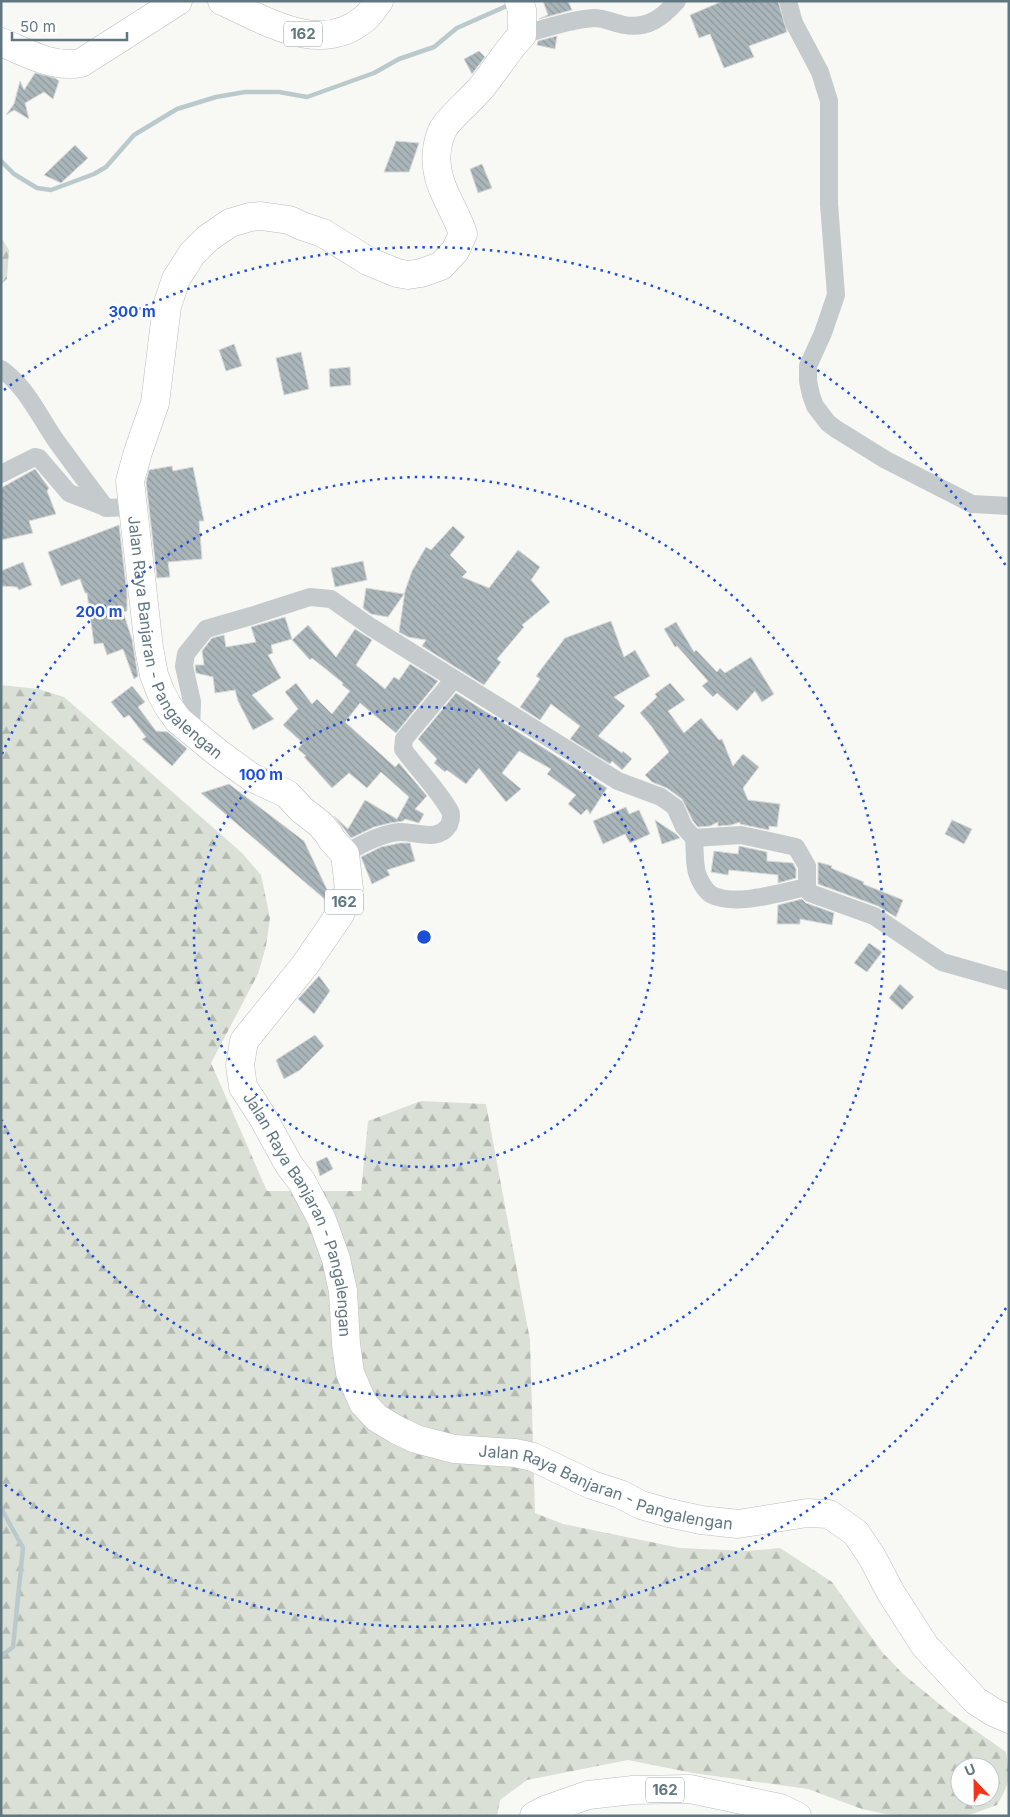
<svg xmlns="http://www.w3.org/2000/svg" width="1010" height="1817" font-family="Inter,sans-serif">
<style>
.forest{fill:url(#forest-firs);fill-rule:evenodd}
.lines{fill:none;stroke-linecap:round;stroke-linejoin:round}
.stream{stroke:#bacacc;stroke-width:4.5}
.building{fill:url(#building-back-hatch);stroke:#d9d9d7}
.primary-casing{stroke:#b8bdc0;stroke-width:29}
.minor{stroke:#c5cacd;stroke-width:18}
.primary{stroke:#fff;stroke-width:28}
.ring{fill:none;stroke:#1d4ed8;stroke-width:2.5;stroke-dasharray:2.5 5}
.labels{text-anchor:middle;stroke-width:5;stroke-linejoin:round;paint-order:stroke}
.shield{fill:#fff;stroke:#90a0a8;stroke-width:1}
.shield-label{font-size:15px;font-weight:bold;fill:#607782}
.street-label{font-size:16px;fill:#607782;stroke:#fff}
.centre{fill:#1d4ed8;stroke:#fff;stroke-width:2.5}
.ring-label{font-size:15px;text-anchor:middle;font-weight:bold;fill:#1d4ed8;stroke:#fff;stroke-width:5;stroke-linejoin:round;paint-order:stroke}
</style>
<defs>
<pattern id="forest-firs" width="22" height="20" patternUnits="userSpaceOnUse" patternTransform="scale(1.25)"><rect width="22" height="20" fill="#dae0d5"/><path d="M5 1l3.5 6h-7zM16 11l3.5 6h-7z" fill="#b4bab2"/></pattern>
<pattern id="building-back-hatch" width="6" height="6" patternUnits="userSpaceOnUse" patternTransform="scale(1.25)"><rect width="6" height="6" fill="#abb6ba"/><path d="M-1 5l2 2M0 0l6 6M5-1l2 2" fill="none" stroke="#8f999d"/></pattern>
</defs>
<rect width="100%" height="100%" fill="#f8f8f5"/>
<g class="forest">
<path d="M 1,237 L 9,250 L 7,279 L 1,284 Z"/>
<path d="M 1,685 L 38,689 L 64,697 L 241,852 L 261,875 L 270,918 L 266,946 L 258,974 L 211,1063 L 267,1191 L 361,1191 L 368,1121 L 421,1101 L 486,1104 L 530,1340 L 535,1513 L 563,1524 L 680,1548 L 747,1551 L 780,1548 L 832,1582 L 882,1652 L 903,1674 L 949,1712 L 1006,1752 C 1010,1778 1010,1783 997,1805 L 966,1816 L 895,1816 L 862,1809 L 808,1789 L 693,1773 L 628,1760 L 527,1780 L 500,1800 L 497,1816 L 1,1816 ZM 960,1767 L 990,1767 L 990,1797 L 960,1797 Z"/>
</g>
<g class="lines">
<g class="stream">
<path d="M 1,161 L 14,174 L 37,188 L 51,190 L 94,174 L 106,167 L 134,135 L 177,109 L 216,97 L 245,92 L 279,92 L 307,97 L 374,73 L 399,59 L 434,47 L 457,28 L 511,4"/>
<path d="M 1,1508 L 23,1548 L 13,1647 L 1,1656"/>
</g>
</g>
<g class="building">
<path d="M 543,1 L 568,1 L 572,10 L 539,19 L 548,15 Z"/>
<path d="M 723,1 L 778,1 L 787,32 L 749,46 L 754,57 L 724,68 L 710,34 L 699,38 L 690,15 Z"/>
<path d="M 557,36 L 555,49 L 537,45 L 538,41 Z"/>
<path d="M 479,51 L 485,57 L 472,74 L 464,59 Z"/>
<path d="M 35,73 L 55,78 L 59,81 L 53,99 L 44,92 L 25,103 L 29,119 L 14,110 L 6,115 L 14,104 L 20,81 L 24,90 Z"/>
<path d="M 396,141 L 419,143 L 409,172 L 384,172 Z"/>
<path d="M 75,145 L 88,158 L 61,183 L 44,175 Z"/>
<path d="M 482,164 L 492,188 L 478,193 L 470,169 Z"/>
<path d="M 234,344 L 242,366 L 226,371 L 219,350 Z"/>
<path d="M 301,352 L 309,389 L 284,395 L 276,358 Z"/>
<path d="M 350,367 L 351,385 L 330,387 L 329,369 Z"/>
<path d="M 172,466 L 173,471 L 193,467 L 204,521 L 199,521 L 202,559 L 168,562 L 170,577 L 157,578 L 146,482 L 149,470 Z"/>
<path d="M 35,469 L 49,488 L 47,491 L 56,514 L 29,521 L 33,533 L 1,540 L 1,488 Z"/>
<path d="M 119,525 L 127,593 L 127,611 L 123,612 L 132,639 L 138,676 L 134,679 L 123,649 L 107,655 L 103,643 L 94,644 L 87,593 L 85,593 L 80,579 L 61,586 L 48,552 Z"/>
<path d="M 453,526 L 465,537 L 450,555 L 467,572 L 462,577 L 489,588 L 518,550 L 540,567 L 531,580 L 550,602 L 522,625 L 524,627 L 497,659 L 501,662 L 484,685 L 422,646 L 426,640 L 408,637 L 399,632 L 405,591 L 412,571 L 426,547 L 431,550 Z"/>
<path d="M 363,561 L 367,580 L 335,587 L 331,568 Z"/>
<path d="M 23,562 L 32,585 L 19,590 L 17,587 L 1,586 L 1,571 Z"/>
<path d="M 366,588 L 404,594 L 388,617 L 371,614 L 363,608 Z"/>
<path d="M 285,617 L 292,639 L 271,645 L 273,653 L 268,655 L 281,678 L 252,695 L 274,719 L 253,730 L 238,701 L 235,690 L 215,693 L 213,677 L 196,673 L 195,665 L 204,665 L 202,651 L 212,638 L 224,635 L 226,647 L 256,642 L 251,627 Z"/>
<path d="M 611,621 L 624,657 L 635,650 L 650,676 L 614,697 L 625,706 L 598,736 L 622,753 L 623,751 L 632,759 L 622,770 L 612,761 L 610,764 L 570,739 L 580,726 L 551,704 L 540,720 L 520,707 L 540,679 L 536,676 L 565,638 Z"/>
<path d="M 676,622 L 694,652 L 696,650 L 717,672 L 720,668 L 725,673 L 751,657 L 774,694 L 762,702 L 755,691 L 737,711 L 717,693 L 713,697 L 702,686 L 708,681 L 677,646 L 675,647 L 664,629 Z"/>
<path d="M 308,625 L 336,657 L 355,629 L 372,640 L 356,665 L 385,689 L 394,677 L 399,680 L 410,664 L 438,681 L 396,733 L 360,703 L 345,722 L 395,767 L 399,763 L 427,796 L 415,809 L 424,814 L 419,823 L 405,819 L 403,821 L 390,823 L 374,827 L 351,838 L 334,816 L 348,829 L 365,800 L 397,819 L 409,797 L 381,772 L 367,788 L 349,773 L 332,788 L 304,757 L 306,756 L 298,749 L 303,743 L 283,725 L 298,709 L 285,692 L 296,683 L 312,704 L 317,699 L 332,714 L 350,691 L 342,685 L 343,683 L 312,658 L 310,660 L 292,640 Z"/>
<path d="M 670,683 L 685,700 L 668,711 L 684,733 L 701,718 L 719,740 L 722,739 L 733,766 L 743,754 L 759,767 L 743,788 L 748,800 L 780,804 L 777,827 L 769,826 L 769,830 L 740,824 L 740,822 L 731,825 L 718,826 L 718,822 L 710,826 L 698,827 L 693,821 L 682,799 L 667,788 L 652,782 L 645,775 L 669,752 L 652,727 L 640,713 L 657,697 L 655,694 Z"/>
<path d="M 132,686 L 145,702 L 138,707 L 156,731 L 168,732 L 187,749 L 172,766 L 142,739 L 146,737 L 129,715 L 124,718 L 111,702 Z"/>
<path d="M 456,693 L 607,788 L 590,814 L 587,809 L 581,815 L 568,804 L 576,795 L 547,774 L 551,769 L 519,751 L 502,773 L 521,789 L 506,802 L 479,768 L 466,784 L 447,770 L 445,772 L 434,763 L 437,759 L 418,739 Z"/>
<path d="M 229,784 L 304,841 L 330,896 L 328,902 L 201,793 Z"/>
<path d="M 626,807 L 629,814 L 639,810 L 650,834 L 630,843 L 625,834 L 603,844 L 593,821 Z"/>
<path d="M 655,820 L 676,834 L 680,838 L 662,844 Z"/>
<path d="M 952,820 L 972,829 L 964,844 L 945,834 Z"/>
<path d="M 400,843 L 410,843 L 415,861 L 387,870 L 390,875 L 372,884 L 361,857 L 381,847 Z"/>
<path d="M 739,846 L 767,852 L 767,861 L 793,863 L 796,869 L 796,878 L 778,883 L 778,875 L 729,870 L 728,875 L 711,872 L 714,851 L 738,854 Z"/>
<path d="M 818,862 L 832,866 L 831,868 L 864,882 L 863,884 L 903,900 L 896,917 L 878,906 L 818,884 Z"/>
<path d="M 802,899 L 806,903 L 834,913 L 832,925 L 800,919 L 800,924 L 777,924 L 778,905 Z"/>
<path d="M 869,943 L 882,952 L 867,972 L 854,963 Z"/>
<path d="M 319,976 L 330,991 L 314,1014 L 298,999 Z"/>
<path d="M 900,984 L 914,997 L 902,1010 L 889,998 Z"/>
<path d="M 315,1035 L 324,1046 L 300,1070 L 284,1079 L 276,1060 Z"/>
<path d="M 327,1157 L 333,1169 L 320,1176 L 316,1162 Z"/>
</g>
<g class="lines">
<g class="primary-casing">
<g id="primary">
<path d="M 222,1 C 265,20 320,56 364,19 C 370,15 374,7 379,1"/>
<path id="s1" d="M 519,1 L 522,10 L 522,35 C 506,51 495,72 480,89 C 471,100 449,118 443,129 C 438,139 435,155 437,166 C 439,190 456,211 463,234 L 455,251 L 441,266 L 421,273 L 408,275 L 397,273 L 368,261 L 323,233 L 302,226 L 289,220 L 261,216 L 250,217 L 230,223 L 208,238 L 192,254 L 176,279 L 167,306 L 155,403 L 138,452 L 130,481 L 149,648 L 154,675 L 161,693 L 168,706 L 178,720 L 218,753 L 251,777 L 287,794 L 302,810 L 320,824 L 328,833 L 332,840 L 345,854 L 349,889 L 340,914 L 305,965 L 244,1041 L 240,1065 L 243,1087 L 262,1116 L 289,1165 L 302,1182 L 322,1220 L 336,1259 L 343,1291 L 346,1344 L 350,1373 L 363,1403 L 377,1418 L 397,1430 L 416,1439 L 454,1449 L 515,1453 L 533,1457 L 592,1485 L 620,1494 L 641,1505 L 669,1513 L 701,1520 L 738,1524 L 807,1513 L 829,1514 L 856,1533 L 872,1557 L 891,1593 L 925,1646 L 976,1701 L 993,1712 L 1009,1719"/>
<path d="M 1,42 C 27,53 52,68 81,63 L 178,1"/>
<path d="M 534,1816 L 545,1810 L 588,1795 L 633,1790 L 690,1789 L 780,1808 L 797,1816"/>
</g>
</g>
<g class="minor">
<path d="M 788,1 L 794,23 L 820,72 L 829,101 L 829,204 L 836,295 L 823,333 L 808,366 L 808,381 L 811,395 L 815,406 L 828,423 L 836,429 L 886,460 L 972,504 L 1009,506"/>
<path d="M 522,35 C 542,29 573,19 594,18 C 604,18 614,23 624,25 C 647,29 662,18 677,1"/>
<path d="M 1,369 C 26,386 40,418 57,442 C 73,464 89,486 106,508 L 133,507"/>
<path d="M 1,474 L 35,457 L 39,458 L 69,493 L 105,507"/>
<path d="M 191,732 L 192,702 L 184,666 L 186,654 L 206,629 L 251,616 L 310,597 L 331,599 L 371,627 L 618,781 L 661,797 L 675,807 L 684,827 L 694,838 L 741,835 L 796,847 L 807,866 L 807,887 L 810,893 L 874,916 L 942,962 L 1009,981"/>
<path d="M 694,838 C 695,849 694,862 697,873 C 699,880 705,891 712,895 C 737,907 781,892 807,887"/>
<path d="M 345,854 C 361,844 380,834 399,832 C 415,831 438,843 449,825 C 451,820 452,815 450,811 C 437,788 418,770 403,749 L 404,739 L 454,679"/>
</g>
<use href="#primary" class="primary"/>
</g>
<g class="ring">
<circle cx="424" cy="937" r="230"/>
<path d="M2 754A460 460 0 1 1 2 1120"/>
<path d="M1006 1308A690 690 0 0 1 4 1484M4 390A690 690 0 0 1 1006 566"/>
</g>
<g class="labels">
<g class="shield">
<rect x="284" y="21.5" width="38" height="25" rx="4"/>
<rect x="325" y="889.5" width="38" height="25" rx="4"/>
<rect x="646" y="1777.5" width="38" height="25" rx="4"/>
</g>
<g class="shield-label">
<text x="303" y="39">162</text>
<text x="344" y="907">162</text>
<text x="665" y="1795">162</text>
</g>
<g class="street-label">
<text dy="6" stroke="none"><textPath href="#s1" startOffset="990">Jalan Raya Banjaran - Pangalengan</textPath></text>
<text dy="6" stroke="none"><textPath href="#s1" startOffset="1694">Jalan Raya Banjaran - Pangalengan</textPath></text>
<text dy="6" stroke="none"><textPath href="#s1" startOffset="2159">Jalan Raya Banjaran - Pangalengan</textPath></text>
</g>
</g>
<circle cx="424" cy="937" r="8" class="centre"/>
<g class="ring-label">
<text x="132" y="317">300 m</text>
<text x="99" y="617">200 m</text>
<text x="261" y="780">100 m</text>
</g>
<rect width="1010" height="1817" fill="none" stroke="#607782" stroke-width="5"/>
<g transform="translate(975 1782) rotate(338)"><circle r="24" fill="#ffffff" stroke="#bfc9cd"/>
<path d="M0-4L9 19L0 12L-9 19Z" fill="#f2341b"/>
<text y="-8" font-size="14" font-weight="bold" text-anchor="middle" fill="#607782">U</text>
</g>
<path d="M12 32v8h115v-8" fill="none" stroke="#607782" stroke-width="2.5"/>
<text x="20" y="32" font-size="15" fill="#607782" stroke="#ffffff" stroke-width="4" paint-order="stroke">50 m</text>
</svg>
